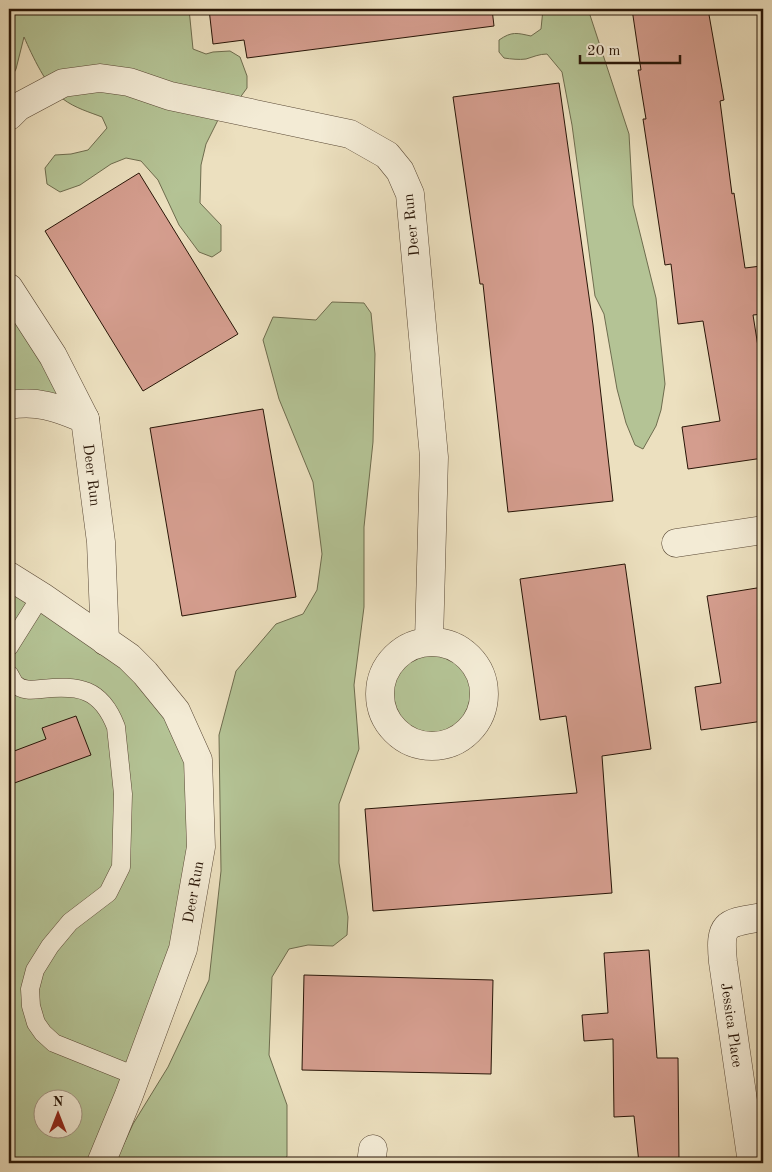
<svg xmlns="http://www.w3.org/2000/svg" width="772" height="1172" font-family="'Old Standard TT',serif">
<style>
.green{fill:#b4c395;stroke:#6e6c4e;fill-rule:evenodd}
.building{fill:#d49d8e;stroke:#281507}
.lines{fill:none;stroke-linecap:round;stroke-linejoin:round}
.lane-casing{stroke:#594835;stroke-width:19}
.street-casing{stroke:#594835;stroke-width:29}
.lane{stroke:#f3ebd5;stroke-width:18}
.street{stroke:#f3ebd5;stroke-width:28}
.labels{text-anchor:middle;stroke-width:4;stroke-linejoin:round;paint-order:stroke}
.street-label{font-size:15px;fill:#281507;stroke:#f3ebd5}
</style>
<rect width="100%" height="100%" fill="#ece0bf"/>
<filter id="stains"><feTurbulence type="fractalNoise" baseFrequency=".004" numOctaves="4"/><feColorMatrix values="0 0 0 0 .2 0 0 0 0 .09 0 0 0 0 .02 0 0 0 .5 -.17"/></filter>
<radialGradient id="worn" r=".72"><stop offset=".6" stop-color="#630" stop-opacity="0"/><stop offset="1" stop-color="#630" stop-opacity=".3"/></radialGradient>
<g class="green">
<path d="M 20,9 L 189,9 L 193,49 L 206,54 L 213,52 L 230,51 L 240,57 L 247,76 L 247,88 L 239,99 L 218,120 L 206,144 L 201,165 L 200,203 L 221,225 L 221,251 L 212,257 L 199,252 L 179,225 L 158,180 L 141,161 L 126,158 L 111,164 L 80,185 L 60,192 L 47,184 L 45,168 L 55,155 L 71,154 L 88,150 L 107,128 L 102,117 C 89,112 75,108 63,99 C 47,88 32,55 24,37 L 16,69 L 9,82 L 9,15 Z"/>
<path d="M 543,9 L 588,9 L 629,134 L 633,205 L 656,298 L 665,384 L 661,410 L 656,426 L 643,449 L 635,445 L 626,423 L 617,389 L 604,314 L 595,296 L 572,125 L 562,72 L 547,54 C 539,54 533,57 526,59 C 519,60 511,59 504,58 L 499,52 L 499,40 C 512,31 517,33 531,36 L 541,29 Z"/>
<path d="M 15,298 L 85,419 L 9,405 L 9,315 Z"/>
<path d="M 332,302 L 364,303 L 371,313 L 375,354 L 373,442 L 364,527 L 364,607 L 354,685 L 359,749 L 339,804 L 339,863 L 348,917 L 347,935 L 333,946 L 308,945 L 289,949 L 272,977 L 269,1055 L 287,1105 L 287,1156 L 284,1163 L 115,1163 L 133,1124 L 168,1067 L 209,980 L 221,871 L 219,735 L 236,671 L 276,624 L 303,614 L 317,590 L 322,554 L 313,482 L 279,399 L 263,340 L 273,317 L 316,320 Z"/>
<path d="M 9,576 L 176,711 L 201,847 L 101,1163 L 9,1163 ZM 42,1100 L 72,1100 L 72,1130 L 42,1130 Z"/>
<circle cx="432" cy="694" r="52"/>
</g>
<g class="building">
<path d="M 209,9 L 492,9 L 494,26 L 247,58 L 244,40 L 213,44 Z"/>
<path d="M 632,9 L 708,9 L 724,100 L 720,101 L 732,194 L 734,193 L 745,268 L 761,266 L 763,289 L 763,314 L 753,315 L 763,378 L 763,458 L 688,469 L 682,427 L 720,421 L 703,321 L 678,324 L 671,264 L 665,265 L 643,119 L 646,119 L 638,70 L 641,70 Z"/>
<path d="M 559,83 L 593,325 L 613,501 L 508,512 L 483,284 L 480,284 L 453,97 Z"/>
<path d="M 139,173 L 238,334 L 143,391 L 45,231 Z"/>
<path d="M 263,409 L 296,597 L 182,616 L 150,428 Z"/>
<path d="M 625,564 L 651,749 L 602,756 L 612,893 L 373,911 L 365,809 L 577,793 L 566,716 L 540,720 L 520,579 Z"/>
<path d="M 763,587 L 763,721 L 701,730 L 695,687 L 721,683 L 707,596 Z"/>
<path d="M 76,716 L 91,755 L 9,785 L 9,753 L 46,739 L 42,728 Z"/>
<path d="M 649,950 L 657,1058 L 678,1058 L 679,1163 L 639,1163 L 634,1116 L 614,1117 L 613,1039 L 584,1041 L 582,1015 L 608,1013 L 604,953 Z"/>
<path d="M 304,975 L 493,980 L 491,1074 L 302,1070 Z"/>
</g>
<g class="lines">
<g class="lane-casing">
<g id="lane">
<path d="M 9,647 L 41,596"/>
<path d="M 9,674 C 11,677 13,682 15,684 C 22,691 32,690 41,689 C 79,685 101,688 116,727 L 123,794 L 121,867 L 108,893 L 70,922 L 50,946 L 35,970 L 30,989 L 31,1006 L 36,1023 L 43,1033 L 54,1043 L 136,1076"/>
</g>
</g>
<g class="street-casing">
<g id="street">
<path d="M 9,116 L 18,107 L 63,83 L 100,78 L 129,82 L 170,96 L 350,134 L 387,155 L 400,171 L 410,194 L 434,457 L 429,641"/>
<path d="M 9,288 L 53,356 L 85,419 L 101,542 L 105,641"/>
<path d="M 9,405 C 39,400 57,408 85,419"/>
<path d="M 676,543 L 763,530"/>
<path d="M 9,576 L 41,596 L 129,657 L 145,673 L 176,711 L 198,760 L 201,847 L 183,949 L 129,1095 L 101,1163"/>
<circle cx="432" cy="694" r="52"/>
<path d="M 371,1163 L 373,1149"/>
<path d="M 752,1163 L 723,962 C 719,922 726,923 763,917"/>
</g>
</g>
<use href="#lane" class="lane"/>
<use href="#street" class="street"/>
</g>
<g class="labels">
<g class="street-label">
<text transform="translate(411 225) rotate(-96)" y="5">Deer Run</text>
<text transform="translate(92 475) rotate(83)" y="5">Deer Run</text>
<text transform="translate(193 892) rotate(-80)" y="5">Deer Run</text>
<text transform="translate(732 1025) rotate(82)" y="5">Jessica Place</text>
</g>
</g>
<rect width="772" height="1172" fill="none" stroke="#ece0bf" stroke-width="30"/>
<rect x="10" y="10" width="752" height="1152" fill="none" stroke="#281507" stroke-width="2.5"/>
<rect x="15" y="15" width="742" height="1142" fill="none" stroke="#281507"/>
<g transform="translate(58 1114)"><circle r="24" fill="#f3ebd5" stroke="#a29583"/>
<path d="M0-4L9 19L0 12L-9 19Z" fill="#8f2418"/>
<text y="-8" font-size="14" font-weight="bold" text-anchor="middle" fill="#281507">N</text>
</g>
<path d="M580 55v8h100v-8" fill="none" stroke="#281507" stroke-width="2.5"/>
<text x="587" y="55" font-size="15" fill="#281507" stroke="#f3ebd5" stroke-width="4" paint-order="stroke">20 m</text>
<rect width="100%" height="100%" filter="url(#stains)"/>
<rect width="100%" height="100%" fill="url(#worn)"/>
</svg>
